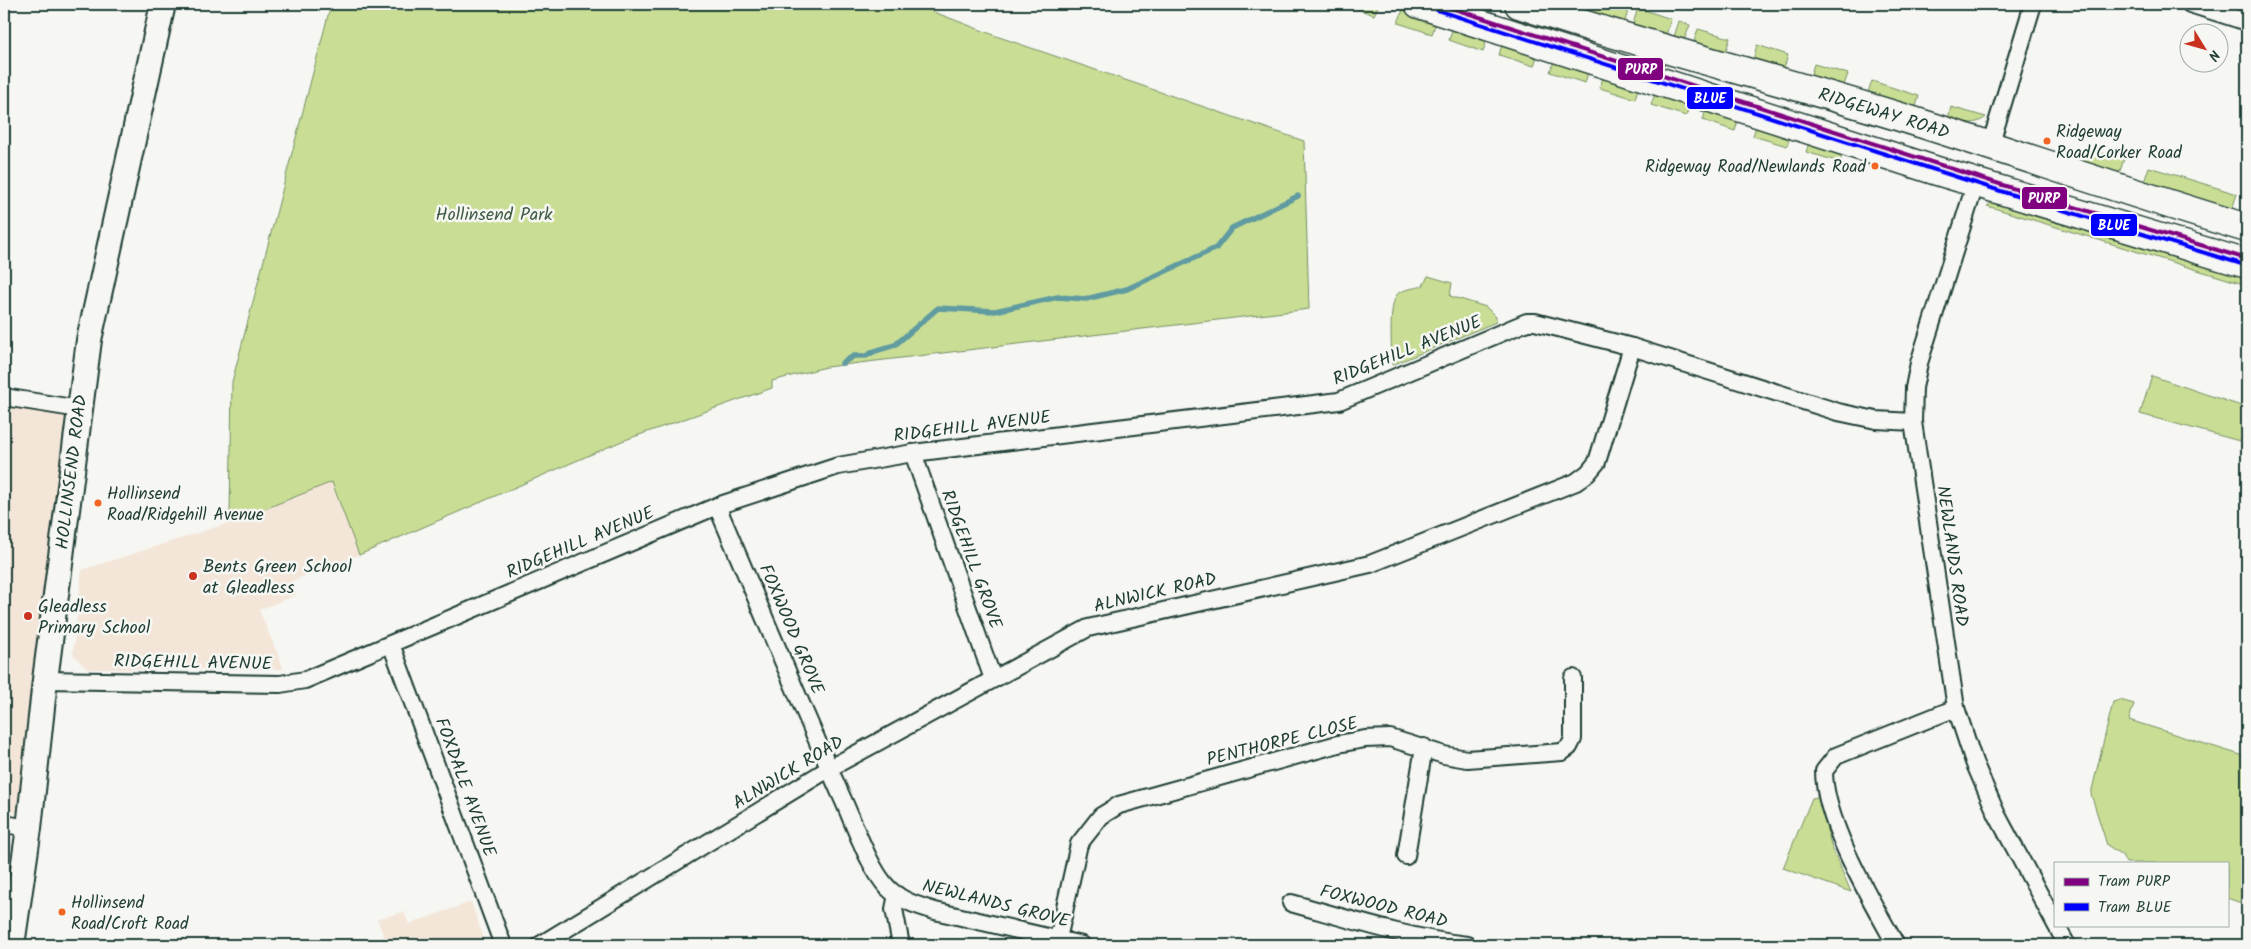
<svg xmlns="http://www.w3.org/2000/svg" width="2251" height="949" font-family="Kalam,sans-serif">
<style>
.built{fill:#f3e6d8}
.green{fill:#c9de94;stroke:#748e64}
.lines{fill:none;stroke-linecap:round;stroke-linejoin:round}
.stream{stroke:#609ba1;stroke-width:5.5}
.minor-casing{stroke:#1f3d34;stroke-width:20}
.secondary-casing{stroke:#1f3d34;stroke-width:28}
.trunk-casing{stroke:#1f3d34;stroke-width:31}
.minor{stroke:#f6f6f2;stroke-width:16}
.secondary{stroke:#f6f6f2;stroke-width:24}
.trunk{stroke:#f6f6f2;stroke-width:28}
.tram-1-casing{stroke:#f6f6f2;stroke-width:8}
.tram-2-casing{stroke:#f6f6f2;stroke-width:8}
.tram-1{stroke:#800080;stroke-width:4}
.tram-2{stroke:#00f;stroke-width:4}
.bus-dot{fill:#f26522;stroke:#f6f6f2;stroke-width:2}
.poi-dot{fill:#c8321e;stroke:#f6f6f2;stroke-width:2}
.labels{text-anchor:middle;stroke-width:5;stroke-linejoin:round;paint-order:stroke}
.bus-label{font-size:17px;fill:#1f3d34;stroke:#f6f6f2;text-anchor:start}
.street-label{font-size:18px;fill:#1f3d34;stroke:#f6f6f2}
.park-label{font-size:18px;fill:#415d47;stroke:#f6f6f2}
.poi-label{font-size:18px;fill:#1f3d34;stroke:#f6f6f2;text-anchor:start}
.line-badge{stroke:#f6f6f2;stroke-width:2}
.badge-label{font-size:14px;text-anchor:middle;font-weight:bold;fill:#fff}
</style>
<rect width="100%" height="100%" fill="#f6f6f2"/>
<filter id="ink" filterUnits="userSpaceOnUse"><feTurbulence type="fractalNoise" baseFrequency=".02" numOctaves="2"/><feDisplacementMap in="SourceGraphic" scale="10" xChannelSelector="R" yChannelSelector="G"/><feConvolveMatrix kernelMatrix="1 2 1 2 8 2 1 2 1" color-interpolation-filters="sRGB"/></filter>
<g filter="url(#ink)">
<g class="built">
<path d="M 4,398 L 79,409 L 33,815 L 4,811 Z"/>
<path d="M 332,482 L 359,555 L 292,581 L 296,595 L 259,610 L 284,669 L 87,669 L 73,654 L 82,570 L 232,522 Z"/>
<path d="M 471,902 L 486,945 L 387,945 L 377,919 L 404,912 L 409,924 Z"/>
</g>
<g class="green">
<path d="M 331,4 L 913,4 L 999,37 L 1304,141 L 1309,309 L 826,367 L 772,381 L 772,388 L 622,441 L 359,555 L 332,482 L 232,522 L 230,517 L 232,382 Z"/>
<path d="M 1349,4 L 1379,4 L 1374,15 L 1349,6 Z"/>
<path d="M 1573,4 L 1626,4 L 1630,5 L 1624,24 L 1572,8 Z"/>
<path d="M 1404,7 L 1437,19 L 1432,34 L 1398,23 Z"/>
<path d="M 1638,8 L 1671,19 L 1665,38 L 1632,27 Z"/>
<path d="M 1679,21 L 1690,25 L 1683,43 L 1673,40 Z"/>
<path d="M 1454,25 L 1488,36 L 1483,52 L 1449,40 Z"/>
<path d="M 1698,29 L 1730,38 L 1724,57 L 1692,48 Z"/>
<path d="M 1503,41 L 1538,53 L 1534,66 L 1499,55 Z"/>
<path d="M 1757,45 L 1788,55 L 1782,74 L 1752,64 Z"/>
<path d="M 1555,58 L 1589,69 L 1585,83 L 1550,72 Z"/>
<path d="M 1814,64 L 1848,74 L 1842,90 L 1809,81 Z"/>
<path d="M 1604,74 L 1639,85 L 1635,99 L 1600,88 Z"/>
<path d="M 1872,81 L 1919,96 L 1915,110 L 1867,95 Z"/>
<path d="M 1656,91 L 1691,102 L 1686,116 L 1651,105 Z"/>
<path d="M 1707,106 L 1739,117 L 1735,131 L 1703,120 Z"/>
<path d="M 1951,107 L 1986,117 C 1974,127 1961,122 1948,119 Z"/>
<path d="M 1757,123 L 1791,133 L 1787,146 L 1753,136 Z"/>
<path d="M 1810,140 L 1842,155 L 1840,162 L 1806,152 Z"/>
<path d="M 2087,149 L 2124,159 L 2118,177 L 2084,161 Z"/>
<path d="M 2149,167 L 2237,194 L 2231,212 L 2143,185 Z"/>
<path d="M 1996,199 L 2247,272 L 2247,285 L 1987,206 Z"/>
<path d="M 1428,276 L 1452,283 L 1450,296 L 1486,307 L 1496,317 L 1496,322 L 1392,365 C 1392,351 1387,298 1400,292 C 1406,289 1416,288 1423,286 Z"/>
<path d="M 2152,376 L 2247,408 L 2247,443 L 2140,414 Z"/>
<path d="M 2120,700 L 2134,704 L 2129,720 L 2247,757 L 2247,905 L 2227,898 L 2227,863 L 2126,863 L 2122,855 L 2107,845 L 2091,794 L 2113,702 Z"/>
<path d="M 1818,797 L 1832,848 L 1851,892 L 1783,868 L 1812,798 Z"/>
</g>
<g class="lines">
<path class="stream" d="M 842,363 L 854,356 L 866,356 L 875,351 L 895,345 L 938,308 L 995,311 L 1058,297 L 1086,299 L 1127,289 L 1216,248 L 1232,228 L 1298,196"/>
<g class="minor-casing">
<g id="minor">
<path d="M 2190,4 L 2247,22"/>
<path d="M 1990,146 L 2033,4"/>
<path d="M 1976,182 L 1919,363 L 1914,388 L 1913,422 L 1956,708 L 1974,762 L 1997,815 L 2055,923"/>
<path d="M 4,397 L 79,409"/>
<path d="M 913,453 L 993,679"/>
<path d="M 717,506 C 758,602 798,698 840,793 C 853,820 868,867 888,888 C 901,901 919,906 935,911 L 1082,945"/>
<path d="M 391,644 L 503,945"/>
<path d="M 45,680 L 280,684 L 305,680 L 717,506 L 838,466 L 913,453 L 1339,401 L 1527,322 L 1535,322 L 1632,347 L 1838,412 L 1876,420 L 1913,422"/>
<path d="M 4,824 L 29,828"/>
<path d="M 1406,856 L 1424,747"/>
<path d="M 897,895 L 894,909 L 901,945"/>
<path d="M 1291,903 C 1349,919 1407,938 1467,945"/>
<path d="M 2056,925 L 2067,945"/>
<path d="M 1058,939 L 1079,844 L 1101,816 L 1119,805 L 1338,744 L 1365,739 L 1390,738 L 1444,755 L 1467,759 L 1562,752 L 1569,747 L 1573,739 L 1573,678"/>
<path d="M 540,945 L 830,768 L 1088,628 L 1370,564 L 1576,482 L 1588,473 L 1597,462 L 1632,347"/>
<path d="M 1896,945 C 1871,900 1824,822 1824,771 L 1836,756 L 1956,708"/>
</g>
</g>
<g class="secondary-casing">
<path id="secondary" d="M 12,945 L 29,828 L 45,680 L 89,340 L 163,4"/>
</g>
<g class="trunk-casing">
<g id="trunk">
<path d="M 1419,4 L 1937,171 L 2247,264"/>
<path d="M 1519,4 C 1654,49 1791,82 1926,125 C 2033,159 2139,196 2247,228"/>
</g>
</g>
<use href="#minor" class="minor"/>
<use href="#secondary" class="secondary"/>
<use href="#trunk" class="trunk"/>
<g class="tram-1-casing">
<path id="tram-1" d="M 1439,4 L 2015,189 L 2247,259"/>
</g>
<g class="tram-2-casing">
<path id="tram-2" d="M 1437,10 L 2013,195 L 2245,265"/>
</g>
<use href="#tram-1" class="tram-1"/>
<use href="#tram-2" class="tram-2"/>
</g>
</g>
<g class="bus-dot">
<circle cx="2047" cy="141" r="4.5"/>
<circle cx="1875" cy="166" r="4.5"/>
<circle cx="98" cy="503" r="4.5"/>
<circle cx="62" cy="912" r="4.5"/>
</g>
<g class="poi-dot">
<circle cx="193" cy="576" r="5"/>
<circle cx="28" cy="616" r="5"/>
</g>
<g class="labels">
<g class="bus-label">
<text x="2056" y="137">Ridgeway<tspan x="2056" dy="21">Road/Corker Road</tspan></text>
<text x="1866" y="172" text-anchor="end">Ridgeway Road/Newlands Road</text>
<text x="107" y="499">Hollinsend<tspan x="107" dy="21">Road/Ridgehill Avenue</tspan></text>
<text x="71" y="908">Hollinsend<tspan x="71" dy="21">Road/Croft Road</tspan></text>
</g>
<g class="street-label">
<text transform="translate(1884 113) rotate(17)" y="6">RIDGEWAY ROAD</text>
<text transform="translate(1407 350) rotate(-22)" y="6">RIDGEHILL AVENUE</text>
<text transform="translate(972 426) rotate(-7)" y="6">RIDGEHILL AVENUE</text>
<text transform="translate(71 472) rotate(-83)" y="6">HOLLINSEND ROAD</text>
<text transform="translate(580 542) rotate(-23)" y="6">RIDGEHILL AVENUE</text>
<text transform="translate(1953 556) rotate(82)" y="6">NEWLANDS ROAD</text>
<text transform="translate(972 559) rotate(70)" y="6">RIDGEHILL GROVE</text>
<text transform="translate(1155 592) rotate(-13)" y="6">ALNWICK ROAD</text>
<text transform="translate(792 629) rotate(67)" y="6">FOXWOOD GROVE</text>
<text transform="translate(193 662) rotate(1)" y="6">RIDGEHILL AVENUE</text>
<text transform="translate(1282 741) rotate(-14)" y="6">PENTHORPE CLOSE</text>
<text transform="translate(788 772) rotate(-31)" y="6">ALNWICK ROAD</text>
<text transform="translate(466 787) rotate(70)" y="6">FOXDALE AVENUE</text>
<text transform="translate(996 903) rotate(14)" y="6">NEWLANDS GROVE</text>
<text transform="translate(1384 906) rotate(14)" y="6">FOXWOOD ROAD</text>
</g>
<g class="park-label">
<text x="494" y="220">Hollinsend Park</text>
</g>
<g class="poi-label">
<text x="203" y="572">Bents Green School<tspan x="203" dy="21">at Gleadless</tspan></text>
<text x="38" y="612">Gleadless<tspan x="38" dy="21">Primary School</tspan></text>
</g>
</g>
<g class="line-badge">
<rect x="1617" y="57" width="47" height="24" rx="5" fill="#800080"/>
<rect x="1686" y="86" width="48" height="24" rx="5" fill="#00f"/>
<rect x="2021" y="186" width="47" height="24" rx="5" fill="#800080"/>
<rect x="2090" y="213" width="48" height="24" rx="5" fill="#00f"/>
</g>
<g class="badge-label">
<text x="1641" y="74">PURP</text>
<text x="1710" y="103">BLUE</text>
<text x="2044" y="203">PURP</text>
<text x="2114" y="230">BLUE</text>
</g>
<rect width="2251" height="949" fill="none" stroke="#f6f6f2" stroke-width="20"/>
<rect x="10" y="10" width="2231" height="929" fill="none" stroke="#1f3d34" stroke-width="2" filter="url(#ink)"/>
<rect x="2054" y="862" width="175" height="65" fill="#f6f6f2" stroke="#a0aca6"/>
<rect x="2064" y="878" width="25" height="8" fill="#800080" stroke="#a0aca6"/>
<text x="2098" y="886" font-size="15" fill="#1f3d34">Tram PURP</text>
<rect x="2064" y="903" width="25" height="8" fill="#0000ff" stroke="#a0aca6"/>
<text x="2098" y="912" font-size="15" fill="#1f3d34">Tram BLUE</text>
<g transform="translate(2204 48) rotate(127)"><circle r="24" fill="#f6f6f2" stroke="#a0aca6"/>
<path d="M0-4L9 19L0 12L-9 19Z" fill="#c8321e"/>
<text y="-8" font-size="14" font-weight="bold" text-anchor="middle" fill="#1f3d34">N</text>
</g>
</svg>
